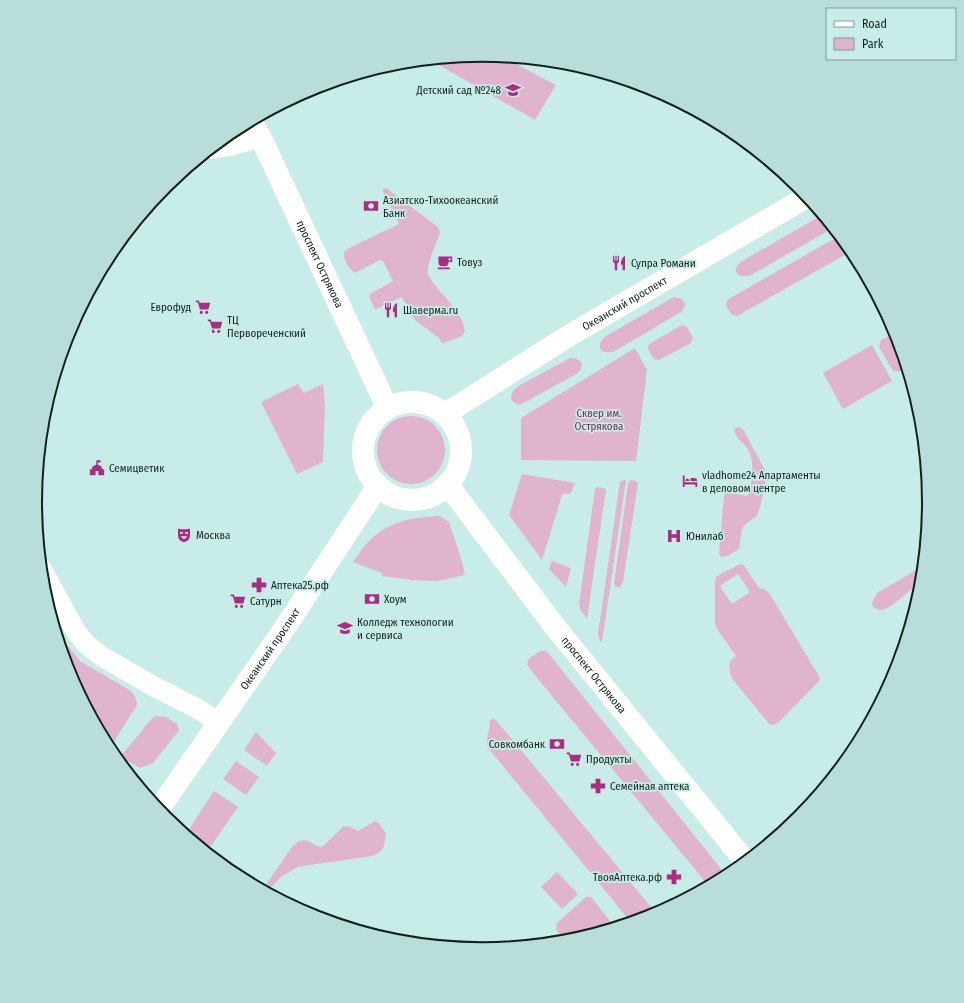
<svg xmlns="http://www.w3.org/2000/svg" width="964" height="1003" font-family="'Fira Sans Condensed',sans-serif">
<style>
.green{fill:#e0b4cc;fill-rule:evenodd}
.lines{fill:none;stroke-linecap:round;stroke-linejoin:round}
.street{stroke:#fff;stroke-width:20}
.secondary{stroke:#fff;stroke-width:22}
.primary{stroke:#fff;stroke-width:22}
.labels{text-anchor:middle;stroke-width:3.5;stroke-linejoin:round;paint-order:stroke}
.poi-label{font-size:11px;fill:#12201e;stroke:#c8ede8;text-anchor:start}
.street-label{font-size:11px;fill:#12201e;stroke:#c8ede8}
.park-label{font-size:11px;fill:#6c2c53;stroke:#c8ede8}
.rim{fill:none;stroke:#12201e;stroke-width:2}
</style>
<rect width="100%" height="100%" fill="#c8ede8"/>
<g class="green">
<path d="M 482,55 L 503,57 L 556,85 L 535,120 L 430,60 Z"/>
<path d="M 386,188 L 438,227 L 440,232 C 438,242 426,264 428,273 C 429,279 435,284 438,289 C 449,302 463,315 465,332 L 462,336 L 444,343 L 442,343 L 439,338 L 415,320 L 402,297 L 376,309 L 375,309 L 369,297 L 370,294 L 393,281 L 383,261 L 380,260 L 355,273 C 350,270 341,258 345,251 C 346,251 350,247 351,247 L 399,224 L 383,192 L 383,189 Z"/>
<path d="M 822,215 L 833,228 L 751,275 C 737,280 730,270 742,261 Z"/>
<path d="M 839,236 L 852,251 L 737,316 L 732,315 L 726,306 L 727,300 Z"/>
<path d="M 674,297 C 684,298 689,304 681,312 L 615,351 C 601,357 594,345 606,336 Z"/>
<path d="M 682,325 L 687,327 L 693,338 L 691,343 L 659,360 L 654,359 L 648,349 L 649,344 Z"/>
<path d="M 896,332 L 906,368 L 899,372 L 893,371 L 879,347 L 881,340 Z"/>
<path d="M 872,345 L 892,381 L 843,409 L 823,373 Z"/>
<path d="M 635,348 L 647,370 L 636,461 L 521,460 L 521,418 Z"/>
<path d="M 570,358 C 580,358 586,364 578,373 L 520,405 C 508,402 509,394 517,387 Z"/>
<path d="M 298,384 L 304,393 L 323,384 L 325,405 L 323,462 L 297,474 L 261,402 Z"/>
<circle cx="411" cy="450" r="34"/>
<path d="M 739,427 L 744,431 L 766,472 L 767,477 L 759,510 L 757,516 L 744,525 L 742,530 L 739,549 L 727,556 L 721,557 L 719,554 L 724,495 L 727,492 L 746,496 L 750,493 C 751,479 756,461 747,448 C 742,442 736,438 734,430 L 736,428 Z"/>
<path d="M 522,474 L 575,483 L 571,493 L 567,494 L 565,493 L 562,495 L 542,560 L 509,515 Z"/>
<path d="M 624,480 L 626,480 L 602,642 L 600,641 L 598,634 L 620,482 Z"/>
<path d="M 631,480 L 636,481 L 638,483 L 623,582 L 620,588 L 615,586 L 614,584 L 628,483 Z"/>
<path d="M 597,487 L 606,489 L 587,619 L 581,611 L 579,604 L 595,489 Z"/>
<path d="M 439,516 L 449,522 L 463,565 L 465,575 L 438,581 L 412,580 L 382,576 L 382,573 L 353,562 C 359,554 365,544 372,538 C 391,521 415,517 439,516 Z"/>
<path d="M 552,561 L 571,568 L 566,587 L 549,569 Z"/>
<path d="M 740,564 L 744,565 L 758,587 L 761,589 C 766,589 768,592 771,596 L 820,678 L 819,681 L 778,723 L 773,725 L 769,724 L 731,677 L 729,666 L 730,661 L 736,656 L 717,629 L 715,623 L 715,580 L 717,576 ZM 738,574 L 750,592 L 732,604 L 720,586 Z"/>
<path d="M 923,566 L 921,581 C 913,587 891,609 882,610 C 878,610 876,609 873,607 L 872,603 L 877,593 Z"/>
<path d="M 56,631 L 80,661 L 131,691 C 135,696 137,699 137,705 L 115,740 L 109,747 L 69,672 Z"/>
<path d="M 540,651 L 546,651 L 549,654 L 726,875 L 708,885 L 529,668 L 527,663 L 530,658 Z"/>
<path d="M 155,716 L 166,717 L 177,724 L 179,730 L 177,733 L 153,763 L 140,768 L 123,758 L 121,756 L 148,723 Z"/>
<path d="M 493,718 L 496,720 L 656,913 L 630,921 L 488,748 C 485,740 490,730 490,721 Z"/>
<path d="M 256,732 L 276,753 L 267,766 L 244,750 Z"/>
<path d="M 236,761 L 259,777 L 246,795 L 223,779 Z"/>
<path d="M 214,791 L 238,807 L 211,846 L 196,842 L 186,834 Z"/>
<path d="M 375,821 L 379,823 L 386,834 C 384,847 385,851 372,856 L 297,867 L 281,877 L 267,891 L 263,889 L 292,847 C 306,833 309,845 322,847 L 343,827 L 348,826 L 358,831 Z"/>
<path d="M 557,872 L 578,894 L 562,909 L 541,887 Z"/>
<path d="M 586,897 L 591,897 L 614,926 L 565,940 L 558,932 L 556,928 L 557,923 Z"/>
</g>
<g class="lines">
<g class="street">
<path d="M 252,120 L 260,136"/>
<path d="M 42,569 L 75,630 L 86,644 L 101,656 L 153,686 L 198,709 L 220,723"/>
</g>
<g class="secondary">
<path id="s1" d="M 211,148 L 230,145 L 260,136 L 388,409"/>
<path id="s2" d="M 447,484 L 556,628 L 745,861"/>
</g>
<g class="primary">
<circle cx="412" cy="451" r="49"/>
<path id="s3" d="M 445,414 L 570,335 L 807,197"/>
<path id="s4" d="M 159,809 L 284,629 L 378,486"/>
</g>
</g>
<defs>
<g id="school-bare" transform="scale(1.2)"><path d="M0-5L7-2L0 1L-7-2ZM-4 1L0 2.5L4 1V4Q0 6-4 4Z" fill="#aa2d7f" stroke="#c8ede8" stroke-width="2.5" paint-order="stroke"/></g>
<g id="bank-bare" transform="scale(1.2)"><path d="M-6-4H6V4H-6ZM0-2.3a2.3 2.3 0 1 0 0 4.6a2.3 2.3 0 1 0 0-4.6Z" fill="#aa2d7f" stroke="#c8ede8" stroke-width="2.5" paint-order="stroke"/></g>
<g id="cafe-bare" transform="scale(1.2)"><path d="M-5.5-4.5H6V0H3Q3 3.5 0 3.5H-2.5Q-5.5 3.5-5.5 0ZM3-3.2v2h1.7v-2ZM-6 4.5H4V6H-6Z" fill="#aa2d7f" stroke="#c8ede8" stroke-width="2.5" paint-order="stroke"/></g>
<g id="restaurant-bare" transform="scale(1.2)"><path d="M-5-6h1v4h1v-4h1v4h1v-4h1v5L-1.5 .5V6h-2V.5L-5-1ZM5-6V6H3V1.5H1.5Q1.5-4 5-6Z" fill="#aa2d7f" stroke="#c8ede8" stroke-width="2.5" paint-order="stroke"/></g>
<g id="supermarket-bare" transform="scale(1.2)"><path d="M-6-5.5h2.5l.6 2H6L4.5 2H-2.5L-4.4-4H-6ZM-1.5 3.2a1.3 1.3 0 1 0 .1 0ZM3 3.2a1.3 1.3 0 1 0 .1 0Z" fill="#aa2d7f" stroke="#c8ede8" stroke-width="2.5" paint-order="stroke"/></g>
<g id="civic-bare" transform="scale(1.2)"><path d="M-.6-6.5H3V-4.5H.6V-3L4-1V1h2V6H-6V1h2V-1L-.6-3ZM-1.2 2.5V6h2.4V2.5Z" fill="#aa2d7f" stroke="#c8ede8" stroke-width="2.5" paint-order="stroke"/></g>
<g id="hotel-bare" transform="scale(1.2)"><path d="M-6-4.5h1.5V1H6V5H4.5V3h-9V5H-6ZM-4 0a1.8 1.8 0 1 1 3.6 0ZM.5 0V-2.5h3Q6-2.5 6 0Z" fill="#aa2d7f" stroke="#c8ede8" stroke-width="2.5" paint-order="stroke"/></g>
<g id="theatre-bare" transform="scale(1.2)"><path d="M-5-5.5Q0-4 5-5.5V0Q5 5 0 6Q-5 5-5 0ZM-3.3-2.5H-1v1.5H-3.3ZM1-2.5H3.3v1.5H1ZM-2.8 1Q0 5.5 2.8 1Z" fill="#aa2d7f" stroke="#c8ede8" stroke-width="2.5" paint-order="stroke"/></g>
<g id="hospital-bare" transform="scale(1.2)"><path d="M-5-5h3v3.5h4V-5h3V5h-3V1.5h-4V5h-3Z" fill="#aa2d7f" stroke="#c8ede8" stroke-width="2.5" paint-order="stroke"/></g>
<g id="pharmacy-bare" transform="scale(1.2)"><path d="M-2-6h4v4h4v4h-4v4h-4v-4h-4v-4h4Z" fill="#aa2d7f" stroke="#c8ede8" stroke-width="2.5" paint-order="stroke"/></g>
<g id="university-bare" transform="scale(1.2)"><path d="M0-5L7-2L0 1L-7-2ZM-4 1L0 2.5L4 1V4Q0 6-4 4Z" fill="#aa2d7f" stroke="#c8ede8" stroke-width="2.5" paint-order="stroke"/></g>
</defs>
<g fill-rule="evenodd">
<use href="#school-bare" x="513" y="90"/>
<use href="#bank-bare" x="371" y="206"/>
<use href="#cafe-bare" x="445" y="262"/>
<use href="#restaurant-bare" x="619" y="263"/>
<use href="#supermarket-bare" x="203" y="307"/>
<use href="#restaurant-bare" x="391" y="310"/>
<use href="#supermarket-bare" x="215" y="326"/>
<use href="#civic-bare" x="97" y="468"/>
<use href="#hotel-bare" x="690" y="481"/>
<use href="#theatre-bare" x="184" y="535"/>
<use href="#hospital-bare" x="674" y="536"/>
<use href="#pharmacy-bare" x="259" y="585"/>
<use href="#bank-bare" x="372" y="599"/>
<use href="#supermarket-bare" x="238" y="601"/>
<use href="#university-bare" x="345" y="628"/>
<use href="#bank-bare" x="557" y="744"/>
<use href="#supermarket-bare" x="574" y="759"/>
<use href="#pharmacy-bare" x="598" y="786"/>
<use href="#pharmacy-bare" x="674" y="877"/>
</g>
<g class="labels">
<g class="poi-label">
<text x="501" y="94" text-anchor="end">Детский сад №248</text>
<text x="383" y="204">Азиатско-Тихоокеанский<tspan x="383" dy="13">Банк</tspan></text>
<text x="457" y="266">Товуз</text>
<text x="631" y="267">Супра Романи</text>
<text x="191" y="311" text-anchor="end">Еврофуд</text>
<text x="403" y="314">Шаверма.ru</text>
<text x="227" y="324">ТЦ<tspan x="227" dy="13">Первореченский</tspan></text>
<text x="109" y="472">Семицветик</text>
<text x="702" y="479">vladhome24 Апартаменты<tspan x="702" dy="13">в деловом центре</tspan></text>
<text x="196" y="539">Москва</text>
<text x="686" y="540">Юнилаб</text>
<text x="271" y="589">Аптека25.рф</text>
<text x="384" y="603">Хоум</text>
<text x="250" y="605">Сатурн</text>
<text x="357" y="626">Колледж технологии<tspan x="357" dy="13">и сервиса</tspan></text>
<text x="545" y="748" text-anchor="end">Совкомбанк</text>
<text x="586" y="763">Продукты</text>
<text x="610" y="790">Семейная аптека</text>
<text x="662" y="881" text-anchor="end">ТвояАптека.рф</text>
</g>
<g class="street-label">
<text dy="4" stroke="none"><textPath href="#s1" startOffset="192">проспект Острякова</textPath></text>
<text dy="4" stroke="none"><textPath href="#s3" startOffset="211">Океанский проспект</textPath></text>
<text dy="4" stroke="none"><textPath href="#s4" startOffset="195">Океанский проспект</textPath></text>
<text dy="4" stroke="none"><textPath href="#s2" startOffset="241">проспект Острякова</textPath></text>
</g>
<g class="park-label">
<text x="599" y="417">Сквер им.<tspan x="599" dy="13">Острякова</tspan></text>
</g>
</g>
<path d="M0 0H964V1003H0ZM42 502a440 440 0 1 1 880 0a440 440 0 1 1-880 0Z" fill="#b9ddd8" fill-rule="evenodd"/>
<path class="rim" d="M42 502a440 440 0 1 1 880 0a440 440 0 1 1-880 0Z"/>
<rect x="826" y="8" width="130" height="52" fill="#c8ede8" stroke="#7f9b97"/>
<rect x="834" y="21" width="20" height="6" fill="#ffffff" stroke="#7f9b97"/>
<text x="862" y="28" font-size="12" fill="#12201e">Road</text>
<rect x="834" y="38" width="20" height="12" fill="#e0b4cc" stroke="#7f9b97"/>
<text x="862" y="48" font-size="12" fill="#12201e">Park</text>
</svg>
